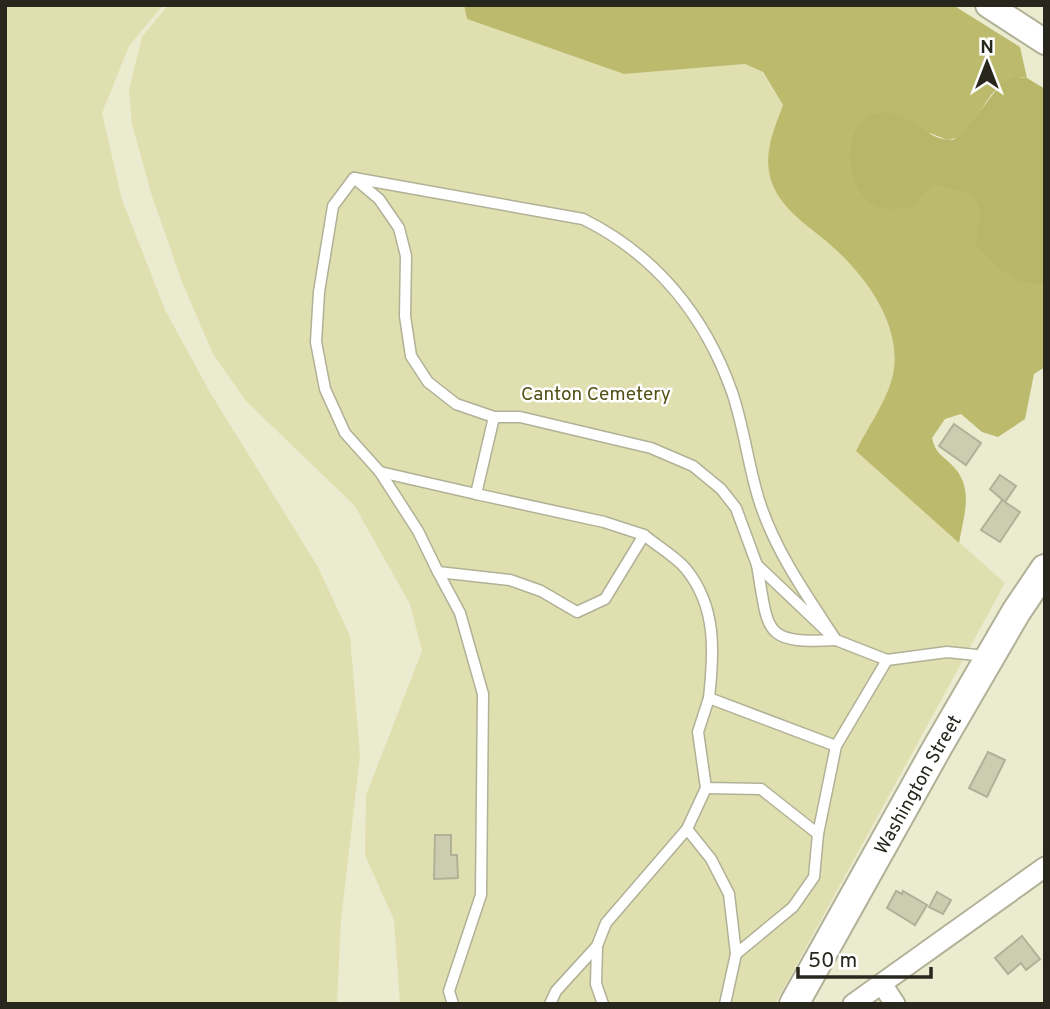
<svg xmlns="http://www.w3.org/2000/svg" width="1050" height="1009" font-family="Overpass,sans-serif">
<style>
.green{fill:#e0dfaf}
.forest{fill:#bcba6c}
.water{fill:#b8b669}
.building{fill:#ccccb1;stroke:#b1b197;stroke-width:2}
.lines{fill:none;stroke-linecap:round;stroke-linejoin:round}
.service-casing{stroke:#b1b197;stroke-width:13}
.minor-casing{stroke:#b1b197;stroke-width:23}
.tertiary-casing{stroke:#b1b197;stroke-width:28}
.secondary-casing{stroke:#b1b197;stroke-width:32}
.service{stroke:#fff;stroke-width:10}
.minor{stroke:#fff;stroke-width:19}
.tertiary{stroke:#fff;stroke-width:24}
.secondary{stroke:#fff;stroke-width:28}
.labels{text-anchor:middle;stroke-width:5;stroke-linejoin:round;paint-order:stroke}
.park-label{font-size:19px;fill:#525015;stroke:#fff}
.street-label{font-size:19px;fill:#27271d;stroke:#fff}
</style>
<rect width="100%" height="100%" fill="#ebebd0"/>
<g class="green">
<path d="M 5,5 L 163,5 L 129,46 L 102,113 L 122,200 L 166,312 L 211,394 L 318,567 L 350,636 L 360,755 L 341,921 L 337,1004 L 5,1004 Z"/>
<path d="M 168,5 L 464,5 L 467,19 L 624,74 L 745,64 L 762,72 L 783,105 C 775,127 765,148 769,172 C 774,202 800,220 821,237 C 859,267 900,318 894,368 C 891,396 869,426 856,451 L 1005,583 L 775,1004 L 400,1004 L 394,920 L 365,855 L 366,795 L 422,651 L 410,604 L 354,505 L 246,401 L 213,354 L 182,282 L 151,193 L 132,124 L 129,90 L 142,37 Z"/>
</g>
<path class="forest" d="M 464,5 L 953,5 L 1020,47 L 1027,78 L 1021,77 C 1013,81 1003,84 996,90 C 981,102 974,138 947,140 L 930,133 L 914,135 L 1045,178 L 1045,367 L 1034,374 L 1025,419 L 998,437 L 982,432 L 961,414 L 945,419 L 932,438 C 935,452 941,455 951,464 C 975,487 964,514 959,543 L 856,451 C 868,426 891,396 894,368 C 900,318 859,267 821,237 C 800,220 774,202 769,172 C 765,148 775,127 783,105 L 763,72 L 745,64 L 624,74 L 467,19 Z"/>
<path class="water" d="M 1015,77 L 1027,78 L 1045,89 L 1045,282 C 1014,289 996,265 976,246 L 981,212 L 972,194 L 936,184 L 929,187 L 912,207 C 900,208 886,211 875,205 C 846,191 839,125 874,114 C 907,104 924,142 953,140 C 981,122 989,86 1015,77 Z"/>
<g class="building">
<path d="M 954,424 L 981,443 L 966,465 L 939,446 Z"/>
<path d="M 1000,475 L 1016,486 L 1005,502 L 990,489 Z"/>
<path d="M 1002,500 L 1020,512 L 1000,542 L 981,530 Z"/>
<path d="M 988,752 L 1005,760 L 987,797 L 969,788 Z"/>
<path d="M 435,835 L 451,835 L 451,855 L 457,855 L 458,878 L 434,879 Z"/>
<path d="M 896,891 L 902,894 L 903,891 L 927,905 L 915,925 L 887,908 Z"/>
<path d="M 937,892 L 951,900 L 943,914 L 929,907 Z"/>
<path d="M 1022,936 L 1040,959 L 1026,970 L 1021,963 L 1008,974 L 995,958 Z"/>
</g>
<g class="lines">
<g class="service-casing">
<g id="service">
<path d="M 354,178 L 333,206 L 319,292 L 316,342 L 325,389 L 345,433 L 380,472 L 418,531 L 438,572"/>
<path d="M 494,417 L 476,494 L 604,522 L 644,535"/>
<path d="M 380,472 L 476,494"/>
<path d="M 757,565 C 769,633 762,644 836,640"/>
<path d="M 836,640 C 807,596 775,551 759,500 C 748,465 744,427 732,392 C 705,316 656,255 583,219 L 354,178 L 379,199 L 399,228 L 406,256 L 405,316 L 411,356 L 428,382 L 456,404 L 494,417 L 520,417 L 651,448 L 693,466 L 721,489 L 736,508 L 757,565 L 836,640 L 887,660 L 947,652 L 986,656"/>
<path d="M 709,698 L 698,732 L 706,788 L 761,789 L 818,834"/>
<path d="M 687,829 L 706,788"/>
<path d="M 597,946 L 596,984 L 603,1004"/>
<path d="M 453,1004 L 449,991 L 481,895 L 483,694 L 460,613 L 438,572 L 510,580 L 541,591 L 577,612 L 605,599 L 644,535 C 657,546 675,556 686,569 C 717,607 714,653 709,698 L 836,746"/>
<path d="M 550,1004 L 556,991 L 597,946 L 606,923 L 687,829 L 711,859 L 729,894 L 736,954 L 793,907 L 814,877 L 818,834 L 836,746 L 887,660"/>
<path d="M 725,1004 L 736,954"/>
</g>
</g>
<g class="minor-casing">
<g id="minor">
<path d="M 882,984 L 895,1004"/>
<path d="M 853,1004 L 1045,867"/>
</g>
</g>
<g class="tertiary-casing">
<path id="tertiary" d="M 988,5 L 1045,42"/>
</g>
<g class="secondary-casing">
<g id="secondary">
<path id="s1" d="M 794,1004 L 937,748 L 1016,612 L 1045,569"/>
</g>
</g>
<use href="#service" class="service"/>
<use href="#minor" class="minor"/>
<use href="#tertiary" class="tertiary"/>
<use href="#secondary" class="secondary"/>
</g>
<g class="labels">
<g class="park-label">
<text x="596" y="400">Canton Cemetery</text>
</g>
<g class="street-label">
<text dy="7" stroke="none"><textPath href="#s1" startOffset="252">Washington Street</textPath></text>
</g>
</g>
<rect width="1050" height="1009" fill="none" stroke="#27271d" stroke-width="14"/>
<g transform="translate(987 63)" stroke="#ffffff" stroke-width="5" paint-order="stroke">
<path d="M0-5L12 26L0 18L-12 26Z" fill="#27271d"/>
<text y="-10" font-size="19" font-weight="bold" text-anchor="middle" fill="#27271d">N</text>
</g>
<path d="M798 967v10h133v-10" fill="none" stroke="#27271d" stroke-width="3.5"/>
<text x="808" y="967" font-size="21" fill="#27271d" stroke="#ffffff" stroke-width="5" paint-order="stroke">50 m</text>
</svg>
